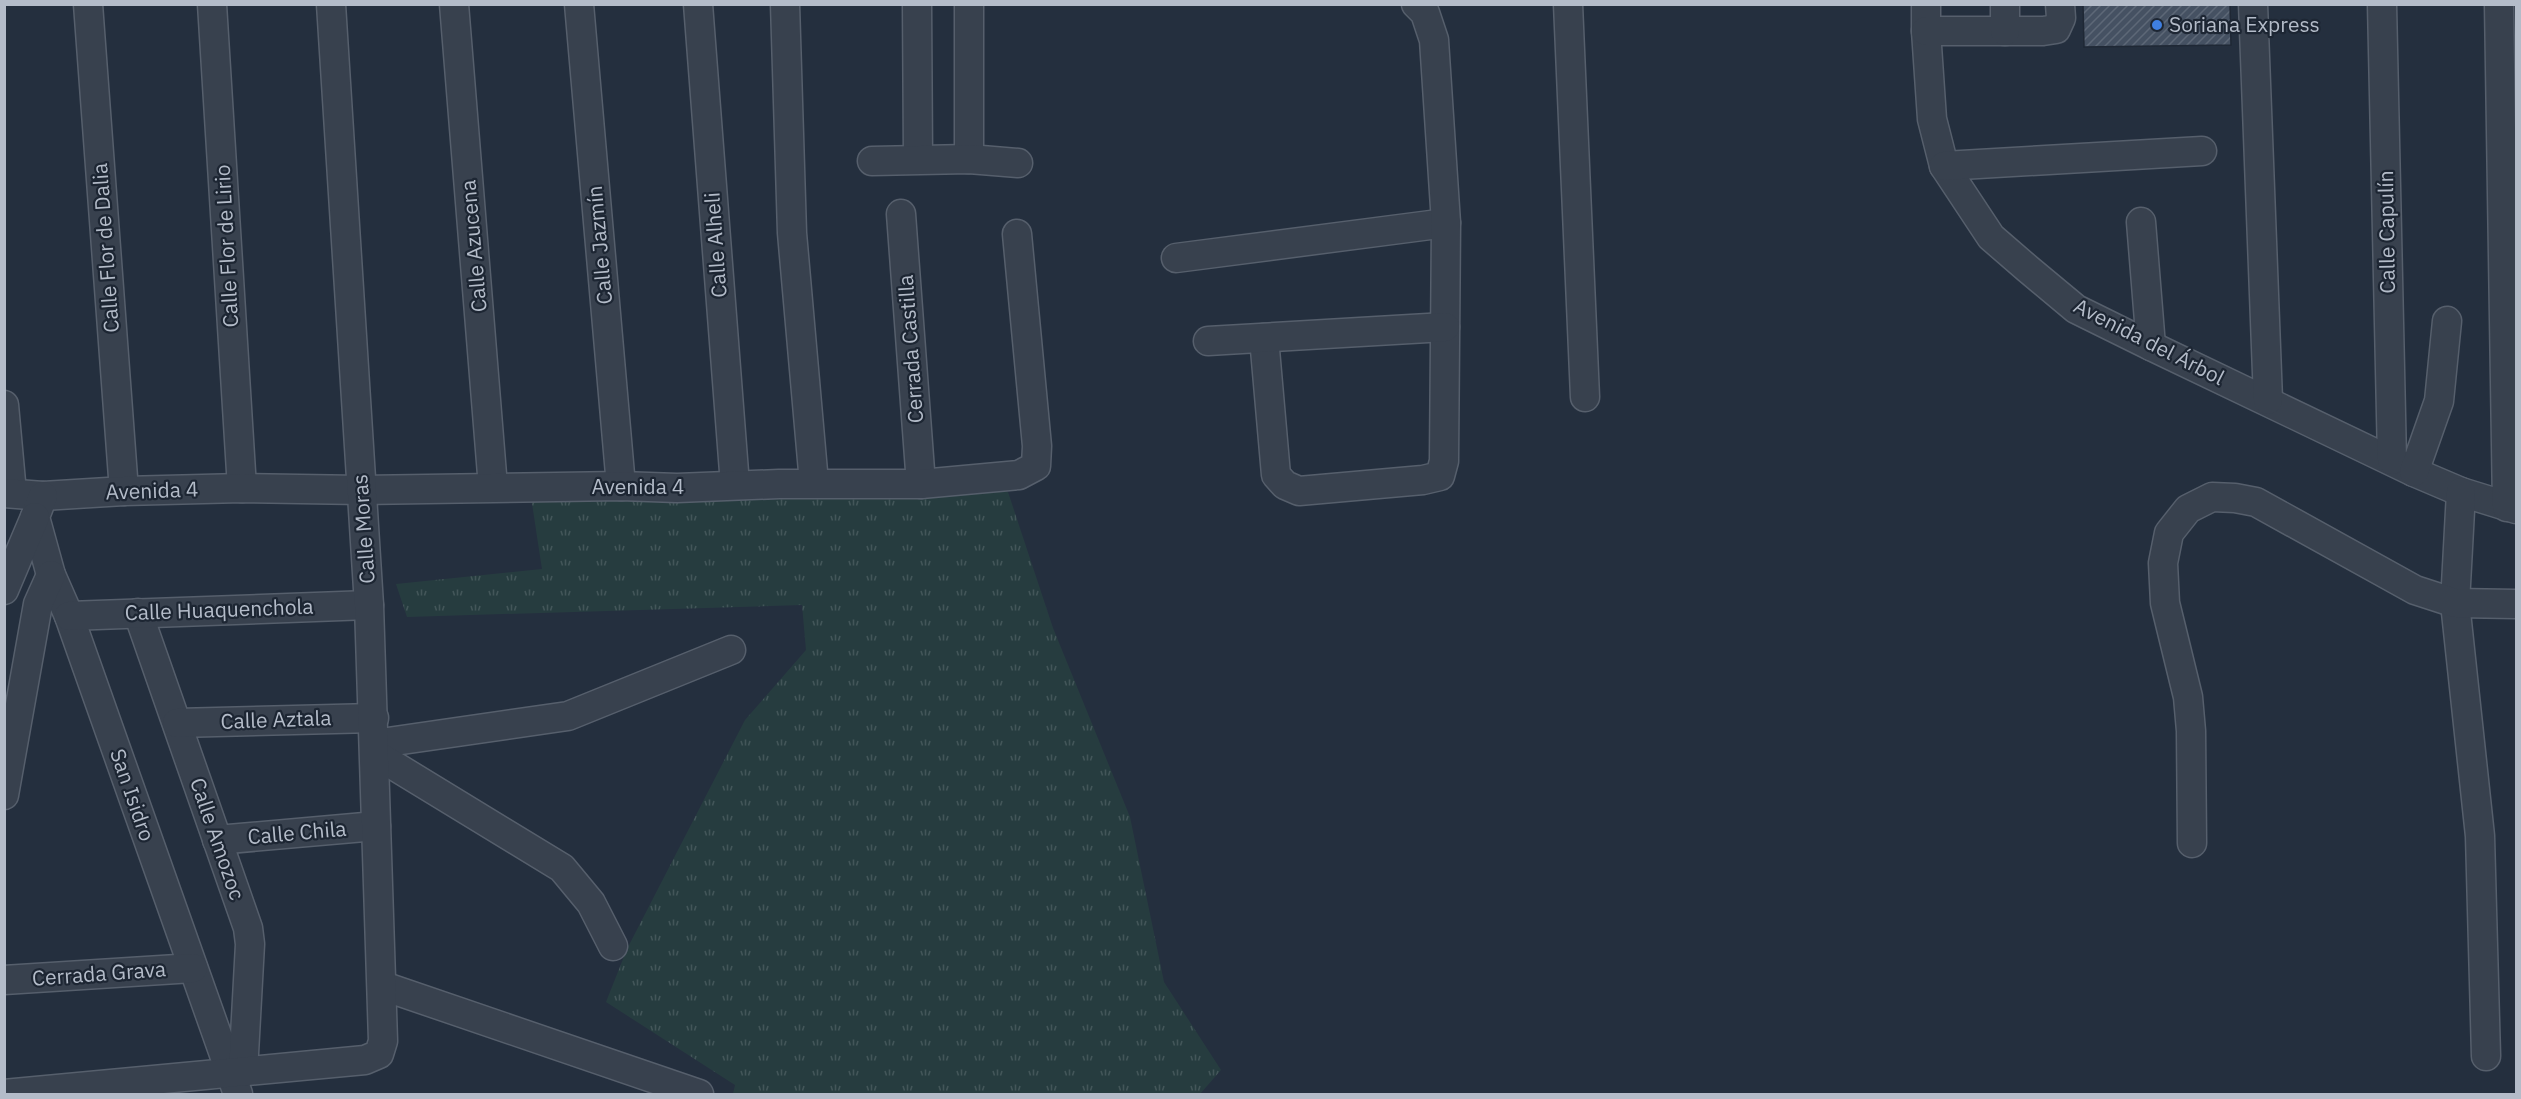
<svg xmlns="http://www.w3.org/2000/svg" width="2521" height="1099" font-family="'IBM Plex Sans',sans-serif">
<style>
.grass{fill:url(#grass-tufts)}
.building{fill:url(#building-hatch);stroke:#1f2835;stroke-width:1.5}
.lines{fill:none;stroke-linecap:round;stroke-linejoin:round}
.minor-casing{stroke:#565f6c;stroke-width:31}
.minor{stroke:#38414e;stroke-width:28}
.shop-dot{fill:#3f7fe0;stroke:#1d2633;stroke-width:2}
.labels{text-anchor:middle;stroke-width:4.5;stroke-linejoin:round;paint-order:stroke}
.poi-label{font-size:21px;fill:#b4bcc9;stroke:#1d2633;text-anchor:start}
.street-label{font-size:21px;fill:#b4bcc9;stroke:#1d2633}
</style>
<defs>
<pattern id="grass-tufts" width="24" height="20" patternUnits="userSpaceOnUse" patternTransform="scale(1.5)"><rect width="24" height="20" fill="#263c3f"/><path d="M3 7l-1-3M5 7V3M7 7l1-3M15 17l-1-3M17 17v-4M19 17l1-3" fill="none" stroke="#435659"/></pattern>
<pattern id="building-hatch" width="6" height="6" patternUnits="userSpaceOnUse" patternTransform="scale(1.5)"><rect width="6" height="6" fill="#455162"/><path d="M-1 1l2-2M0 6l6-6M5 7l2-2" fill="none" stroke="#5d6877"/></pattern>
</defs>
<rect width="100%" height="100%" fill="#242f3e"/>
<path class="grass" d="M 921,484 L 1008,492 L 1053,628 L 1130,817 L 1164,982 L 1221,1070 L 1200,1094 L 733,1094 L 735,1085 L 606,1002 L 627,949 L 745,720 L 806,650 L 802,605 L 407,617 L 396,584 L 542,569 L 531,497 Z"/>
<path class="building" d="M 2083,4 L 2230,4 L 2231,45 L 2084,47 Z"/>
<g class="lines">
<g class="minor-casing">
<g id="minor">
<path d="M 88,4 L 124,491"/>
<path d="M 212,4 L 242,488"/>
<path d="M 454,4 L 493,487"/>
<path d="M 579,4 L 621,486"/>
<path d="M 698,4 L 735,485"/>
<path d="M 785,4 L 792,233 L 814,483"/>
<path d="M 917,4 L 918,159"/>
<path d="M 969,4 L 969,159"/>
<path d="M 1568,4 L 1585,397"/>
<path d="M 1926,4 L 1926,31 L 1932,119 L 1944,166 L 1991,237 L 2028,269 L 2076,309 L 2151,346 L 2414,472 L 2461,492 L 2516,509"/>
<path d="M 2253,4 L 2268,400"/>
<path d="M 2382,4 L 2392,460"/>
<path d="M 2499,4 L 2507,507"/>
<path d="M 1926,31 L 2043,31 L 2056,29 L 2061,18 L 2060,4"/>
<path d="M 2005,31 L 2005,4"/>
<path d="M 872,161 L 969,159 L 1018,163"/>
<path d="M 1944,166 L 2202,151"/>
<path d="M 901,214 L 921,484"/>
<path d="M 2141,222 L 2151,346"/>
<path d="M 1176,258 L 1446,223"/>
<path d="M 1264,338 L 1276,475 L 1285,485 L 1299,491 L 1423,480 L 1440,476 L 1444,461 L 1446,223 L 1434,40 L 1425,13 L 1416,4"/>
<path d="M 1208,341 L 1445,327"/>
<path d="M 4,405 L 12,493"/>
<path d="M 2414,472 L 2439,401 L 2447,321"/>
<path d="M 2461,492 L 2455,603 L 2480,836 L 2486,1056"/>
<path d="M 4,493 L 43,496 L 124,491 L 242,488 L 361,490 L 621,486 L 677,488 L 779,484 L 921,484 L 1019,475 L 1036,466 L 1037,446 L 1017,234"/>
<path d="M 43,496 L 35,517 L 51,575 L 69,616 L 238,1094"/>
<path d="M 4,590 L 35,517"/>
<path d="M 138,613 L 248,928 L 250,944 L 243,1072"/>
<path d="M 69,616 L 369,605"/>
<path d="M 177,723 L 374,718"/>
<path d="M 374,744 L 568,716 L 731,650"/>
<path d="M 375,754 L 562,868 L 591,903 L 613,946"/>
<path d="M 4,795 L 38,604 L 51,575"/>
<path d="M 217,840 L 376,826"/>
<path d="M 2192,843 L 2191,731 L 2188,697 L 2165,603 L 2163,563 L 2169,533 L 2188,509 L 2212,497 L 2235,498 L 2256,502 L 2415,590 L 2455,603 L 2516,604"/>
<path d="M 4,980 L 193,968"/>
<path d="M 383,986 L 699,1094"/>
<path d="M 4,1094 L 365,1060 L 379,1054 L 383,1041 L 369,605 L 331,4"/>
</g>
</g>
<use href="#minor" class="minor"/>
</g>
<circle class="shop-dot" cx="2157" cy="25" r="6"/>
<g class="labels">
<g class="poi-label">
<text x="2169" y="32">Soriana Express</text>
</g>
<g class="street-label">
<text transform="translate(2387 232) rotate(-91)" y="7">Calle Capulín</text>
<text transform="translate(600 245) rotate(-95)" y="7">Calle Jazmín</text>
<text transform="translate(716 245) rotate(-94)" y="7">Calle Alheli</text>
<text transform="translate(227 246) rotate(-93)" y="7">Calle Flor de Lirio</text>
<text transform="translate(474 246) rotate(-95)" y="7">Calle Azucena</text>
<text transform="translate(106 248) rotate(-94)" y="7">Calle Flor de Dalia</text>
<text transform="translate(2149 342) rotate(27)" y="7">Avenida del Árbol</text>
<text transform="translate(911 349) rotate(-94)" y="7">Cerrada Castilla</text>
<text x="638" y="494">Avenida 4</text>
<text transform="translate(152 491) rotate(-2)" y="7">Avenida 4</text>
<text transform="translate(364 529) rotate(-94)" y="7">Calle Moras</text>
<text transform="translate(219 610) rotate(-2)" y="7">Calle Huaquenchola</text>
<text transform="translate(276 720) rotate(-2)" y="7">Calle Aztala</text>
<text transform="translate(132 795) rotate(71)" y="7">San Isidro</text>
<text transform="translate(297 833) rotate(-5)" y="7">Calle Chila</text>
<text transform="translate(217 839) rotate(71)" y="7">Calle Amozoc</text>
<text transform="translate(99 974) rotate(-4)" y="7">Cerrada Grava</text>
</g>
</g>
<rect width="2521" height="1099" fill="none" stroke="#b4bcc9" stroke-width="12"/>
</svg>
